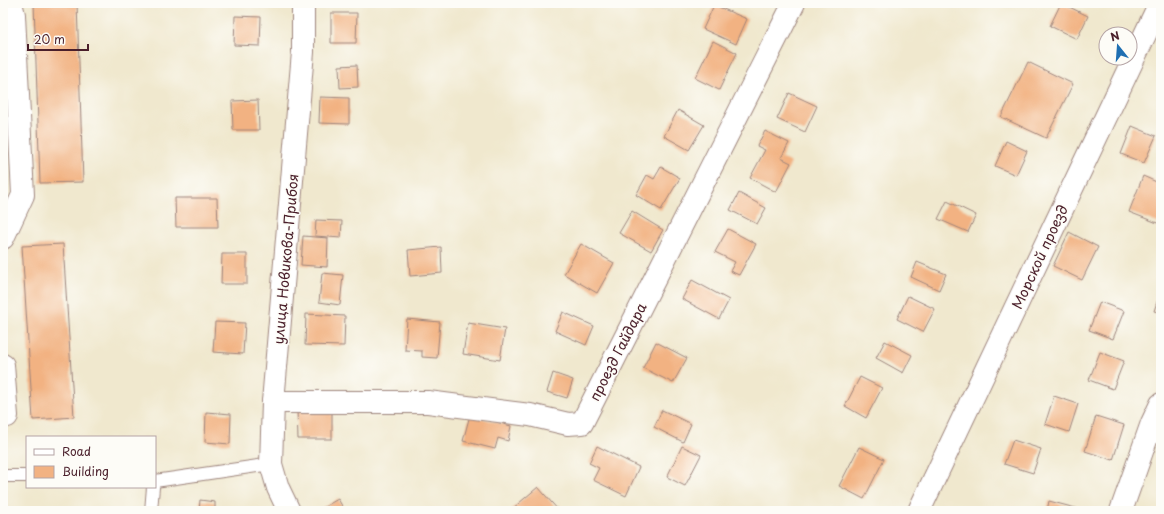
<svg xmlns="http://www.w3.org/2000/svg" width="1164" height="514" font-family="'Playpen Sans',sans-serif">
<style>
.building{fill:#f2b282}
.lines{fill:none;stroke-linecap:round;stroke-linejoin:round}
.service-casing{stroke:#9d847c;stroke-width:14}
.minor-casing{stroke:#9d847c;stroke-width:24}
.service{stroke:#fff;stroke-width:12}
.minor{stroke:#fff;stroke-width:22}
.labels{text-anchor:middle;stroke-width:3;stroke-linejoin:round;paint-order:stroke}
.street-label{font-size:14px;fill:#4a1f2b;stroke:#fdfcf7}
</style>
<rect width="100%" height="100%" fill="#fdfcf7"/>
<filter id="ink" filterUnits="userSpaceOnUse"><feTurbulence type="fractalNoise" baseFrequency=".025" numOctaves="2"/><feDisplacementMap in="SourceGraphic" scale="8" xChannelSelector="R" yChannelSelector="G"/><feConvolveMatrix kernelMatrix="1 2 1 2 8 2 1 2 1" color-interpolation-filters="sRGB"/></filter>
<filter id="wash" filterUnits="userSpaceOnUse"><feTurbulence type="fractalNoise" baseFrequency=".012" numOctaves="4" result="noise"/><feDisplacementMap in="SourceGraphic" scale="16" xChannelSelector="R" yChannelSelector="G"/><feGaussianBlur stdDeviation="0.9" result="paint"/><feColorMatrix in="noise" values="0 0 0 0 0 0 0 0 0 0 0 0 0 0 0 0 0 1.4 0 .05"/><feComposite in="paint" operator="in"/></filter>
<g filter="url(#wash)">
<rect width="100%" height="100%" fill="#f0e8ce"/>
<g id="blocks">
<g class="building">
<path d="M 34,3 L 77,3 L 83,182 L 40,183 Z"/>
<path d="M 1061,3 L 1088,16 L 1077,39 L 1050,26 Z"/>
<path d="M 714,5 L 747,19 L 736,44 L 703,29 Z"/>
<path d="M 331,13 L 357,13 L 356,43 L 331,43 Z"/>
<path d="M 235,16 L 261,17 L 260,46 L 234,45 Z"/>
<path d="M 713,41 L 737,53 L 719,90 L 695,78 Z"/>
<path d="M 1028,62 L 1073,84 L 1046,138 L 1001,117 Z"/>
<path d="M 357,65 L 358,87 L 340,88 L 339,66 Z"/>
<path d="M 789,93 L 817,106 L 805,132 L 777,119 Z"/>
<path d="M 320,97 L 349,98 L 349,124 L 319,123 Z"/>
<path d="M 258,100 L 259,130 L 233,130 L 232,101 Z"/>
<path d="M 678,110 L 704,125 L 689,150 L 664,136 Z"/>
<path d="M 1132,126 L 1156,136 L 1144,163 L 1121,154 Z"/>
<path d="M 765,131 L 789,143 L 781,158 L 791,163 L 776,192 L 750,178 L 765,150 L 757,146 Z"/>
<path d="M 1006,141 L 1027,151 L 1016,175 L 995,166 Z"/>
<path d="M 661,167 L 680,178 L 661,210 L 636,195 L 647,175 L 654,179 Z"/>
<path d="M 1143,176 L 1161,184 L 1161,221 L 1160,224 L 1129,212 Z"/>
<path d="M 739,193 L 766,208 L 757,224 L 730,210 Z"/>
<path d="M 175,198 L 217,198 L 218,227 L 176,227 Z"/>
<path d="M 947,201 L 976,215 L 968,232 L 938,219 Z"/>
<path d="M 632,211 L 663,230 L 651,251 L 619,233 Z"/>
<path d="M 316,220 L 342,221 L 341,238 L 315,236 Z"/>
<path d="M 728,229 L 756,244 L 739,275 L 730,271 L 735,262 L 715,252 Z"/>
<path d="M 1069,232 L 1098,247 L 1082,280 L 1053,266 Z"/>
<path d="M 303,236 L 328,238 L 327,267 L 301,265 Z"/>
<path d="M 63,244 L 74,417 L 33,420 L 22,246 Z"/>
<path d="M 581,244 L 614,263 L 597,293 L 564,274 Z"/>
<path d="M 441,247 L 442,273 L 410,276 L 408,250 Z"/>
<path d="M 222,254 L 247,254 L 247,284 L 221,284 Z"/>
<path d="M 917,262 L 946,274 L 939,290 L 911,277 Z"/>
<path d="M 322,273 L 343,275 L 340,305 L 319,302 Z"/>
<path d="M 692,280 L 729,300 L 719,319 L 682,299 Z"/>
<path d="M 1161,290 L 1161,313 L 1154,311 Z"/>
<path d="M 908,296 L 935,309 L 923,332 L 897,319 Z"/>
<path d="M 1100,302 L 1124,311 L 1113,339 L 1089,330 Z"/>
<path d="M 563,312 L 594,326 L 586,345 L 555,331 Z"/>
<path d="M 306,314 L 345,316 L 344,346 L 305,345 Z"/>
<path d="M 407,319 L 440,322 L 437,358 L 422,357 L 422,351 L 405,350 Z"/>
<path d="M 215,322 L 245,323 L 243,354 L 213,352 Z"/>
<path d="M 468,323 L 505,329 L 500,360 L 463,354 Z"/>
<path d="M 885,341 L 912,355 L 903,373 L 876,358 Z"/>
<path d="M 656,342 L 687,358 L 673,383 L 643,368 Z"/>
<path d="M 1100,352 L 1124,361 L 1113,389 L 1089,380 Z"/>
<path d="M 553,373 L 573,380 L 567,398 L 547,392 Z"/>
<path d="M 860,377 L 882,388 L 866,418 L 845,406 Z"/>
<path d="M 1054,396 L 1078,404 L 1069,432 L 1045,424 Z"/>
<path d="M 297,410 L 332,410 L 332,439 L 298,439 Z"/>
<path d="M 662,410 L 691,424 L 683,442 L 654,427 Z"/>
<path d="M 206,412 L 231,414 L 230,444 L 205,442 Z"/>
<path d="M 470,415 L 511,426 L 508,441 L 498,438 L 495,449 L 463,441 Z"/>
<path d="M 1096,416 L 1124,425 L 1113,460 L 1085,451 Z"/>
<path d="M 1013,440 L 1041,449 L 1033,473 L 1004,464 Z"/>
<path d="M 597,446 L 639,467 L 626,496 L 593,480 L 599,468 L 589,463 Z"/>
<path d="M 682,446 L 701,455 L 685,486 L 667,477 Z"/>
<path d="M 859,447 L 884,459 L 864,499 L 839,486 Z"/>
<path d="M 538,487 L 559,511 L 514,511 L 512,509 Z"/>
<path d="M 338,499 L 345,511 L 317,511 Z"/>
<path d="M 200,500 L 215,502 L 215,511 L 199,511 Z"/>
<path d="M 1049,501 L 1083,510 L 1082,511 L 1047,511 Z"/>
</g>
</g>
</g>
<g filter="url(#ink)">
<use href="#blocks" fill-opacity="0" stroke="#9d847c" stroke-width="1"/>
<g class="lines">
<g class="service-casing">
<g id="service">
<path d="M 3,476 L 27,476"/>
<path d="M 155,481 L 271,464"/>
<path d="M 151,511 L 153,487"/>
</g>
</g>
<g class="minor-casing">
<g id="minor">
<path d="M 3,238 L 23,195 L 14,15 L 11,3"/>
<path d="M 3,365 L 7,416"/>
<path d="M 273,402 L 428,402 L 530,415 L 568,424 L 582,423 L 794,3"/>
<path d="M 289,511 L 278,488 L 271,464 L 273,402 L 303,52 L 303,3"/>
<path d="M 919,511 L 1160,3"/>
<path d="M 1121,511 L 1152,423 L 1161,404"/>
</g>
</g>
<use href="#service" class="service"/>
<use href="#minor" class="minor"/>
</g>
</g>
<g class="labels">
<g class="street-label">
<text transform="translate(1040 257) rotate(-65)" y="5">Морской проезд</text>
<text transform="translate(286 259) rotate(-85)" y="5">улица Новикова-Прибоя</text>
<text transform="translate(618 352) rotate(-63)" y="5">проезд Гайдара</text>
</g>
</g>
<rect width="1164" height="514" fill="none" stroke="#fdfcf7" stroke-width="16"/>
<rect x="26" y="436" width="130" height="52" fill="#fdfcf7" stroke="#b5a4a5"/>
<rect x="34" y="449" width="20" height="6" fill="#ffffff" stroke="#b5a4a5"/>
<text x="62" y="456" font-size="12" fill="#4a1f2b">Road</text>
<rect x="34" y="466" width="20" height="12" fill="#f2b282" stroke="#b5a4a5"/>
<text x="62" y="476" font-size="12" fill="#4a1f2b">Building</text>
<g transform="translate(1118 46) rotate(343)"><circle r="19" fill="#fdfcf7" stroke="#b5a4a5"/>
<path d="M0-3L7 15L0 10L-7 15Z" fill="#1f6fb2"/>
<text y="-6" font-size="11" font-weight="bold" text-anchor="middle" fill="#4a1f2b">N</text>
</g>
<path d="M28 44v6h60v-6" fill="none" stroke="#4a1f2b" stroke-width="2"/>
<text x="34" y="44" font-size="12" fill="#4a1f2b" stroke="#fdfcf7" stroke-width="3" paint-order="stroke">20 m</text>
</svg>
